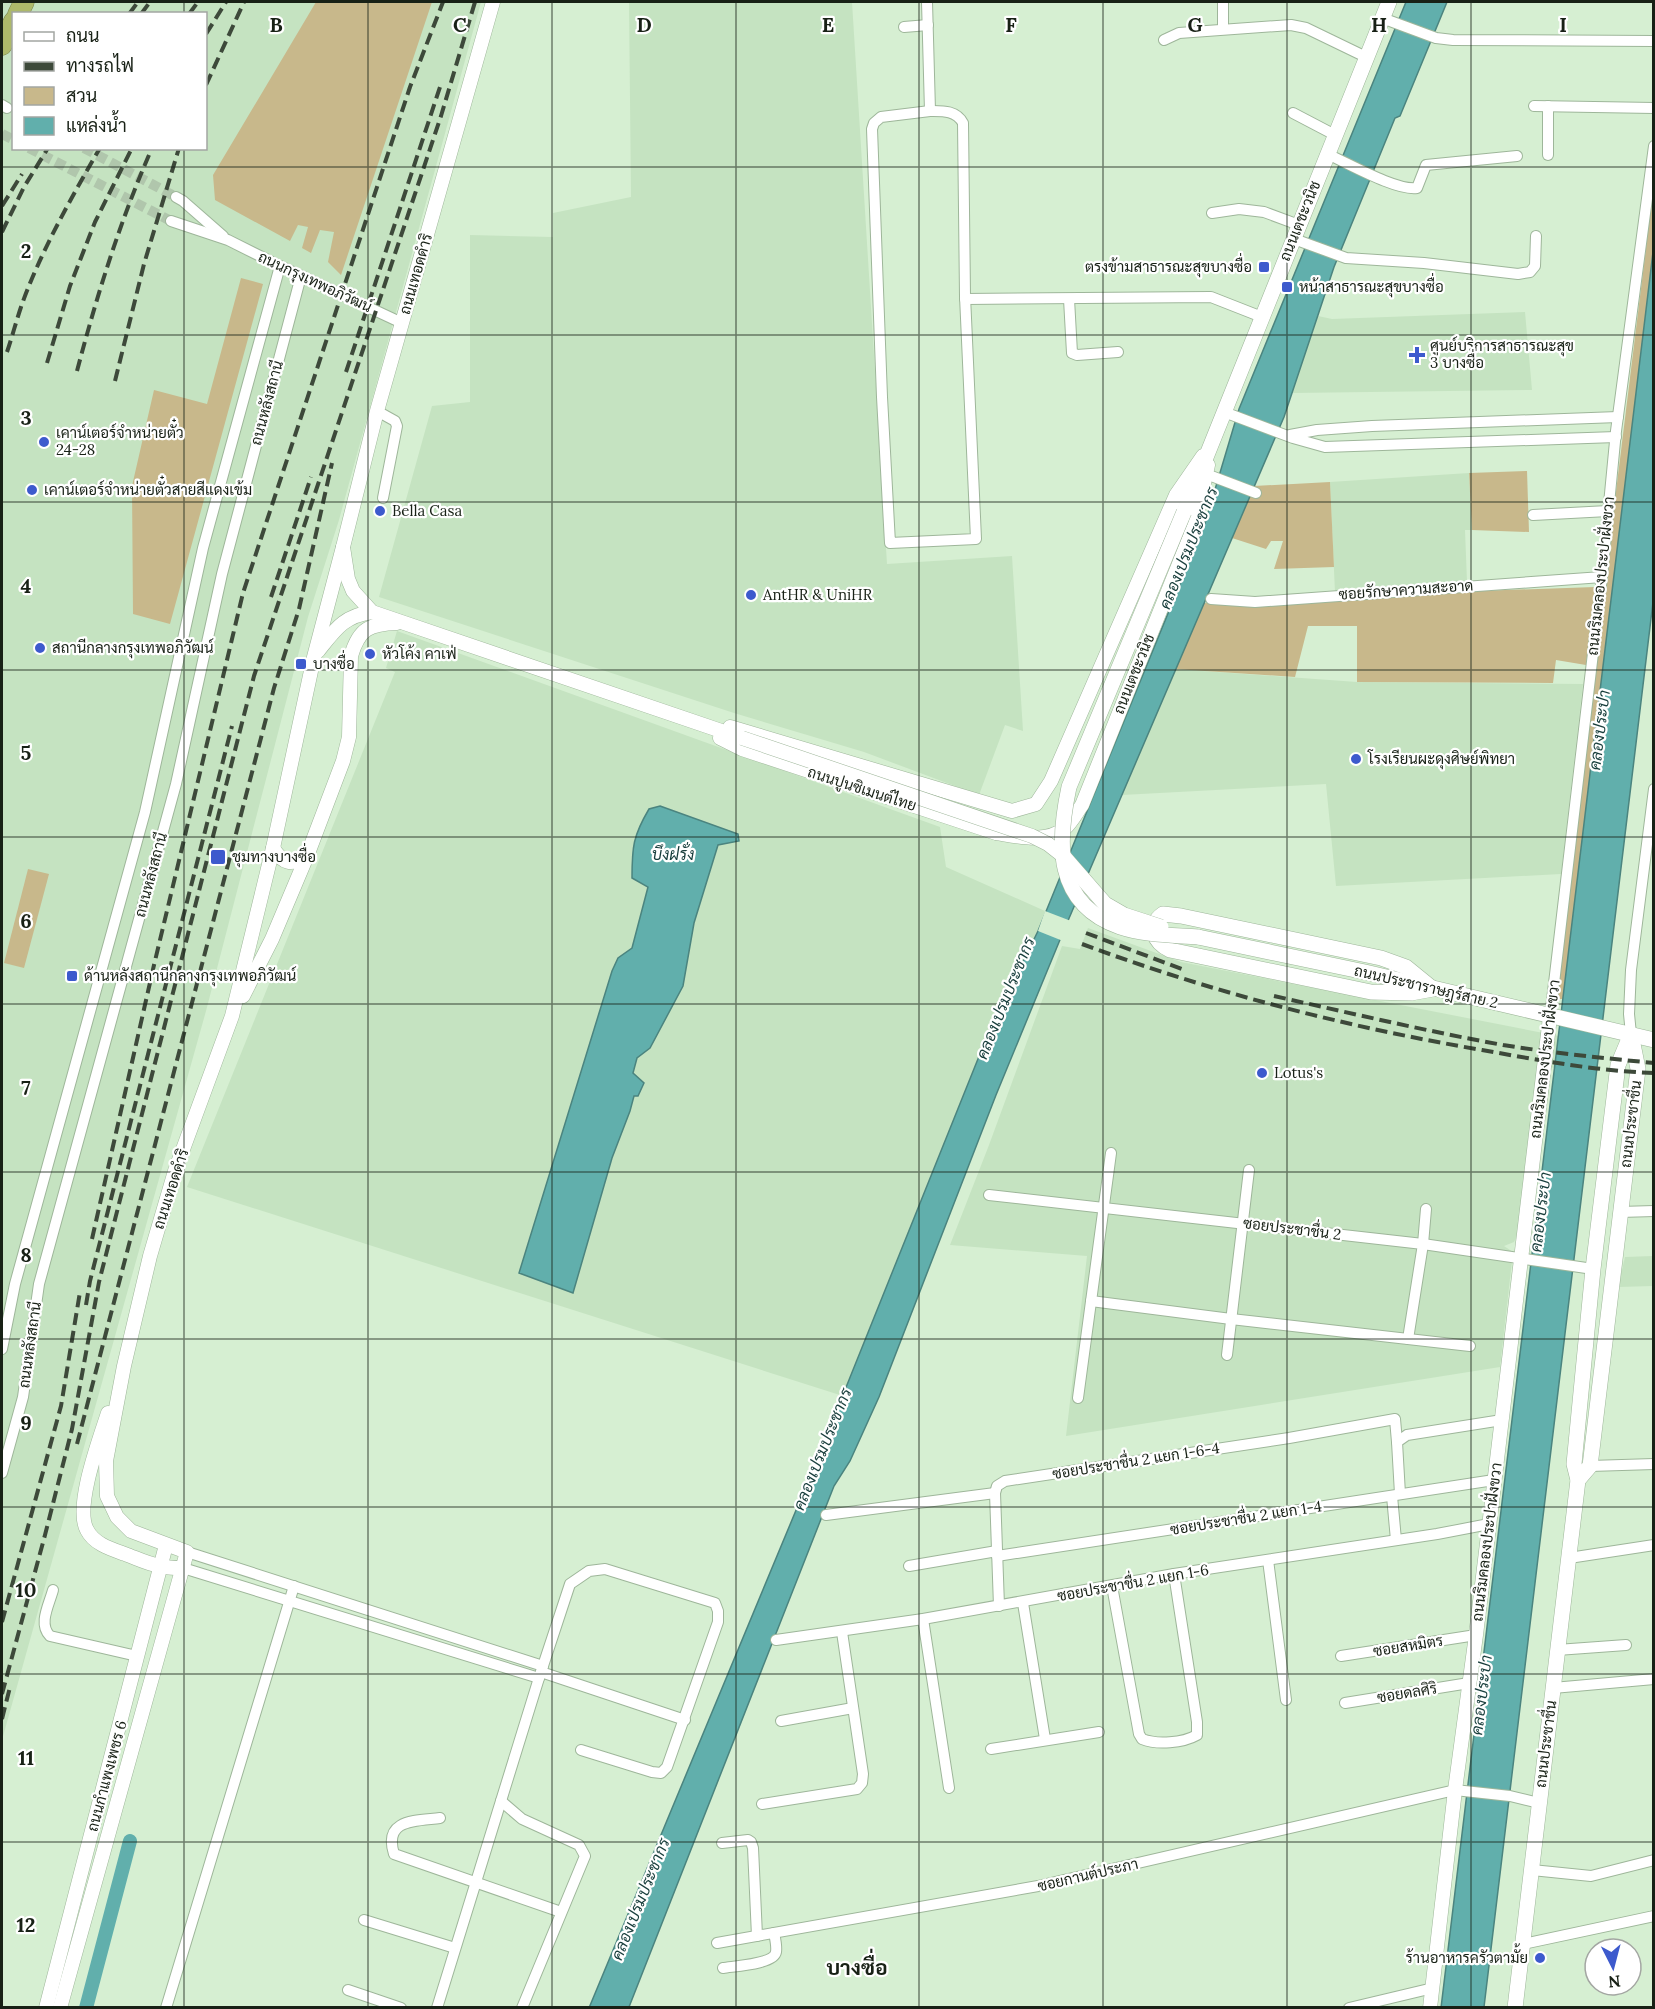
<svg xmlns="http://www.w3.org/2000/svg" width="1655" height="2009" font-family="Lora,Sarabun,serif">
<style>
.built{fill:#c5e3c1;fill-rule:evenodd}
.green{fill:#c8b88b}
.water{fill:#61afac;stroke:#4b847f;stroke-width:1.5}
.pier{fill:#d6efd2}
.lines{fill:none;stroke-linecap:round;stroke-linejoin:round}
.canal{stroke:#61afac;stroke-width:14}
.minor-tunnel{stroke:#b0c6ac;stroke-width:10;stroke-dasharray:10 5;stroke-linecap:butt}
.minor-casing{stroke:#9eb69a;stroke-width:12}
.tertiary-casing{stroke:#9eb69a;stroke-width:15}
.secondary-casing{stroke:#9eb69a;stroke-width:16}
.motorway-casing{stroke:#79844d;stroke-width:21}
.minor{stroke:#fff;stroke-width:10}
.tertiary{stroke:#fff;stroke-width:14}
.secondary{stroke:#fff;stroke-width:15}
.motorway{stroke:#adb96a;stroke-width:20}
.rail{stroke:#3d493a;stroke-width:4;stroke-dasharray:12 6;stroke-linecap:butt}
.tertiary-bridge-casing{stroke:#9eb69a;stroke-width:15;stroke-linecap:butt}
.secondary-bridge-casing{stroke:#9eb69a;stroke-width:16;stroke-linecap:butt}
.tertiary-bridge{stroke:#fff;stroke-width:14}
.secondary-bridge{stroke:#fff;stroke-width:15}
.grid{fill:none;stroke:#182116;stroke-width:1.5;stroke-opacity:0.55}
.poi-dot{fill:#3d5acd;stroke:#fff;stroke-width:2}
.labels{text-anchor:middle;stroke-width:4.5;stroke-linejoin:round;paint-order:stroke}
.street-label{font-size:15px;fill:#182116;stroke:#fff}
.poi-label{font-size:15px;fill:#182116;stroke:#fff;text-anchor:start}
.water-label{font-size:16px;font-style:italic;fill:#183e3c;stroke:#fff}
.district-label{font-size:21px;font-weight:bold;fill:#182116;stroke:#fff}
.grid-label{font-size:20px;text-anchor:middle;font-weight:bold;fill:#182116;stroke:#fff;stroke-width:4.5;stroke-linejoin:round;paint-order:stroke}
</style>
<rect width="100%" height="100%" fill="#d6efd2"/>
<g class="built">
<path d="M 2,2 L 481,2 L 339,520 L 308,617 L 206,1011 L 2,1740 ZM 14,14 L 206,14 L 206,148 L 14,148 Z"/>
<path d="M 629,2 L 852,2 L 887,564 L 1012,556 L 1023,731 L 1005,725 L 979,795 L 864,752 L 734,713 L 379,597 L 432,406 L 470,402 L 470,235 L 553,237 L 553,213 L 631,197 Z"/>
<path d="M 1525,312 L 1532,390 L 1292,393 L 1318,316 L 1332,319 Z"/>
<path d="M 1469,473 L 1472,530 L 1465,530 L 1467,582 L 1335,592 L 1330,482 Z"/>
<path d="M 397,631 L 940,827 L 946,867 L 1045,911 L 1038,931 L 990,1029 L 843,1396 L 187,1187 L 395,672 L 386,668 Z"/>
<path d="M 1175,669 L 1357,682 L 1583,684 L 1561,874 L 1336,886 L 1326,784 L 1122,795 Z"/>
<path d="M 1088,928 L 1181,962 L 1559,1036 L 1555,1068 L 1540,1065 L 1518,1234 L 1514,1242 L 1504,1246 L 1513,1252 L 1500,1367 L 1066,1436 L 1087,1256 L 950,1245 L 989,1145 L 1062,946 L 1080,949 Z"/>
<path d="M 1653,1256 L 1653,1286 L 1618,1287 L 1625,1257 Z"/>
</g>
<g class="green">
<path d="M 316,2 L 432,2 L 341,275 L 328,262 L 334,232 L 320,230 L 311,253 L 302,248 L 308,227 L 298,225 L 290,241 L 215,200 L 213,175 Z"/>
<path d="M 1653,191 L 1653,252 L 1563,999 L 1557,999 L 1612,524 Z"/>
<path d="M 241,278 L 263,284 L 170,624 L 133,614 L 132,486 L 154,390 L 207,404 Z"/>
<path d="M 1527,471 L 1529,532 L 1472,530 L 1469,473 Z"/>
<path d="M 1330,482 L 1334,567 L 1274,569 L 1283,541 L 1271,541 L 1266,549 L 1232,538 L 1254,486 Z"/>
<path d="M 1595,587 L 1586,665 L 1556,660 L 1553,683 L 1357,682 L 1357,626 L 1308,626 L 1295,677 L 1175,669 L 1204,603 L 1248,604 L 1478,591 Z"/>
<path d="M 28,869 L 49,874 L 24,968 L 4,963 Z"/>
</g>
<g class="water">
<path d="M 1406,2 L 1447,2 L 1400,116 L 1395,118 L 1334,267 L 1284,417 L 1064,930 L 996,1095 L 879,1397 L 850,1461 L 834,1486 L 629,2007 L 589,2008 L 814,1467 L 990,1029 L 1038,931 L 1205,523 L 1239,409 Z"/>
<path d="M 1653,252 L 1653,602 L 1484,2007 L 1441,2008 Z"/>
<path d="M 660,806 L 738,834 L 739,841 L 718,845 L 694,923 L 683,986 L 650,1048 L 637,1058 L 633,1073 L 644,1083 L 638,1096 L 634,1096 L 630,1111 L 612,1158 L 573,1293 L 519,1273 L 612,971 L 618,958 L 632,948 L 648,887 L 632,878 C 632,847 633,836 649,809 Z"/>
</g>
<path class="pier" d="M 1045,911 L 1071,921 L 1063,941 L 1038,931 Z"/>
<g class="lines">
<path class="canal" d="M 86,2008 L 130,1841"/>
<g class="minor-tunnel">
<path d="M 2,134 L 14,140"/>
<path d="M 29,148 L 171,221"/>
<path d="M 84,148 L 176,197"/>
</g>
<g class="minor-casing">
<g id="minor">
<path d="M 927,2 L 930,111"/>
<path d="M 1223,2 L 1223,29"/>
<path d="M 1382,18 L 1436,38 L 1453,40 L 1654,41"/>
<path d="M 904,27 L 928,25"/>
<path d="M 1164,40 L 1179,33 L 1291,25 L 1306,28 L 1366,57"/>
<path d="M 2,105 L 7,108"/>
<path d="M 1534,106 L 1654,108"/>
<path d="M 1548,106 L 1548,155"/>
<path d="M 930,111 C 942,111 956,110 963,123 L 965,296 L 976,539 L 890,543 L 882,397 L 872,129 L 874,123 L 881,117 Z"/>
<path d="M 1293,113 L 1335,135"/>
<path d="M 1327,154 C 1348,163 1396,191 1417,188 L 1426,165 L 1517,156"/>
<path d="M 176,197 L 183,201 L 223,236"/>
<path d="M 1212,213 L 1239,209 L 1264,212 L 1299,225"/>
<path d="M 171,221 L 228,240 L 280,266 L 402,323"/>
<path d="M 1294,239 L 1346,258 L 1424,263 L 1518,274 L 1530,272 L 1535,266 L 1536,236"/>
<path d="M 965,299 L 1211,297 L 1262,317"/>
<path d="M 1069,299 L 1072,353 L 1077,355 L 1118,352"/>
<path d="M 377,411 L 395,421 L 397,426 L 383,498"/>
<path d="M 1224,412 L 1293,438 L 1325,447 L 1616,437"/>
<path d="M 1290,435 L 1317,430 L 1372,426 L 1618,417"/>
<path d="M 1206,474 L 1256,493"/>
<path d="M 1533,515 L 1608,511"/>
<path d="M 1211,599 L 1255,602 L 1602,577"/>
<path d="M 1550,1017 L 1602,577 L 1616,431 L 1654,146"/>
<path d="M 1631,1034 L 1629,1014 L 1631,970 L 1654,789"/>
<path d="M 989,1195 L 1423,1244 L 1593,1269"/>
<path d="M 1620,1212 L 1654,1211"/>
<path d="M 1091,1301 L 1231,1319 L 1470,1346"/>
<path d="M 1408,1339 L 1423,1244 L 1426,1209"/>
<path d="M 2,1349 L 15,1284 L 145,812 L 203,548 L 280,266"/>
<path d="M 1227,1355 L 1249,1170"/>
<path d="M 1078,1398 L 1111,1153"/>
<path d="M 1590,1466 L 1654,1464"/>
<path d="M 2,1473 L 23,1397 L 39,1284 L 176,784 L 222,574 L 301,276"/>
<path d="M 1400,1494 L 1397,1442 L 1407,1435 L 1502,1420"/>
<path d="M 1392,1496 L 1396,1540"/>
<path d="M 826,1515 L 995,1493"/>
<path d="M 187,1552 L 543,1666"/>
<path d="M 997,1556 L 1494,1480"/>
<path d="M 1569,1558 L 1654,1545"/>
<path d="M 1268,1560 L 1286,1700"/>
<path d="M 909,1566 L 997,1551"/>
<path d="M 183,1568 L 539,1678"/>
<path d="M 1112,1586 L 1139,1734 L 1142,1739 C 1157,1745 1183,1743 1197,1735 L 1197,1722 L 1174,1574"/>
<path d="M 53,1590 C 49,1605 38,1624 50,1636 L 137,1656"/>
<path d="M 1023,1603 L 1045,1739"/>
<path d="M 999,1606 L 995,1493 L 997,1486 L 1005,1481 L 1289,1438 L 1395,1419 L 1397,1442"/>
<path d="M 923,1619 L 949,1788"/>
<path d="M 776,1640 L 923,1619 L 1174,1574 L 1437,1534 L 1489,1524"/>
<path d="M 1557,1650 L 1626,1645"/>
<path d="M 1341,1656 L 1476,1635"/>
<path d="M 541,1672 L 685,1720"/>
<path d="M 1553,1688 L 1654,1679"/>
<path d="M 1345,1703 L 1469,1683"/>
<path d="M 781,1721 L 853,1708"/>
<path d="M 991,1749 L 1099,1732"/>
<path d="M 501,1801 L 522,1819 L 579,1845 L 585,1856 L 522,2008"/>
<path d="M 762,1804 L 857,1789 L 862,1783 L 863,1774 L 842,1632"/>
<path d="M 440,1818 C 415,1821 383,1819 394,1854 L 561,1912"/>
<path d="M 722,1843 L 748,1840 L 751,1842 L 753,1848 L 757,1936"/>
<path d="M 1532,1870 L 1591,1876 L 1654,1860"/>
<path d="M 364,1920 L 455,1948"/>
<path d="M 717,1943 L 1038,1886 L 1455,1790 L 1510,1796 L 1539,1803"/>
<path d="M 1523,1944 L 1654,1916"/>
<path d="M 723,1968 C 735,1966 774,1964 776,1952 C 777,1946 775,1938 774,1933"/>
<path d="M 348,1990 L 401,2008"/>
<path d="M 166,2008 L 294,1586"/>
<path d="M 437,2008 L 539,1678 L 570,1584 L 589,1571 L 605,1569 L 715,1603 L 718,1611 L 718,1622 L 667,1767 L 661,1773 L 652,1772 L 581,1750"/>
<path d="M 1349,2008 L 1433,1988"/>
</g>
</g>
<g class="tertiary-casing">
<g id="tertiary">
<path d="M 493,2 L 377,411 L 343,547 L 348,579 L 353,591 L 372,612 L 742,738"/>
<path d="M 318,651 C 335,630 343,616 372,612"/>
<path d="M 730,727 L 1012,811 L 1036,804 L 1051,781 L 1176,495 L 1203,456"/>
<path d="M 720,738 L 742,749 L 996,833 C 1017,836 1046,844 1065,828 C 1071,823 1077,812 1082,805 L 1195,524 L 1208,465"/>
<path d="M 273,848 C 283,864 291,866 307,856"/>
<path d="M 243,996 L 272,939 L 307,856 L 343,761 L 349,737 L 351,656 C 359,628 370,624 397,623"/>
<path d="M 108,1413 C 100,1438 74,1507 87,1530 C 94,1544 111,1549 125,1554 C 136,1558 148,1564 160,1566 C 167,1568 175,1568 183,1568"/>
<path d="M 46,2008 L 166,1545"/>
<path d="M 60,2008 L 187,1552 L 131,1531 L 117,1517 L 107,1496 L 106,1461 L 124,1366 L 150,1256 L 175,1171 L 232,1016 L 273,848 L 314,657 L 343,547"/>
<path d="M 1430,2008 L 1455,1790 L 1476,1635 L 1550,1017"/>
</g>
</g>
<g class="secondary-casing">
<g id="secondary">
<path d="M 1184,512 L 1389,2"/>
<path d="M 1163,914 L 1181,916 L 1381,958 L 1406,967 L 1433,989 L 1411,993 L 1371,992 L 1170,950 C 1155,943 1146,926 1163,914 Z"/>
<path d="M 1198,937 L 1365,972 L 1654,1040"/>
<path d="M 1578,1480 L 1590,1466 L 1638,1069 L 1631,1034"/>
<path d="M 1515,2008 L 1578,1480 L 1574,1464 L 1593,1269 L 1618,1065 L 1631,1034"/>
</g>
</g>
<g class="motorway-casing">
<g id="motorway">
<path d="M 18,14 L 24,2"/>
<path d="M 2,45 L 14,21"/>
</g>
</g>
<use href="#minor" class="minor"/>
<use href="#tertiary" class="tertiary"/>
<use href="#secondary" class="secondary"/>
<use href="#motorway" class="motorway"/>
<g class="rail">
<path d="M 129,14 L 138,2"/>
<path d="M 141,14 L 150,2"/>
<path d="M 189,14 L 198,2"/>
<path d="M 206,34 L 226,2"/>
<path d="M 206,85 L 244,2"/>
<path d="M 2,206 L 22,174"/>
<path d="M 2,232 L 24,187 L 48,148"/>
<path d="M 7,352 C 12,337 16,322 21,307 C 39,255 72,196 100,148"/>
<path d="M 47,363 L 70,286 L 95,222 L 132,148"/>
<path d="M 77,371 C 97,295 120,221 152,148"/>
<path d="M 346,372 L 440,87"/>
<path d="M 115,381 L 144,264 L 179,148"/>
<path d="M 271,597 L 311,477"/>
<path d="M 1086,933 L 1187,971"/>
<path d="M 1082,944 C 1211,992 1346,1027 1482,1050 C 1538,1060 1596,1071 1654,1073"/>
<path d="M 1274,996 C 1350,1013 1426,1031 1503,1045 C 1553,1053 1603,1058 1654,1063"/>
<path d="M 92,1239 L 154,965 L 243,593 L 410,87 L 443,2"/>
<path d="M 86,1305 L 90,1281 L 232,726"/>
<path d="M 77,1444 L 274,688 L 299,609 L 332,463"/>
<path d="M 2,1622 L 61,1406 L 80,1292"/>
<path d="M 2,1694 L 45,1535 L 72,1429 L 99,1282 L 254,676 L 441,116 L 475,2"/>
<path d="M 2,1719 L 10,1687"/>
</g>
<g class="tertiary-bridge-casing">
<path id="tertiary-bridge" d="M 742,738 L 1032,836 L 1048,844 L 1062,855"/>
</g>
<g class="secondary-bridge-casing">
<g id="secondary-bridge">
<path d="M 1184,512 L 1069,787 C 1057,843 1054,904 1120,927 C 1144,935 1172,935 1198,937"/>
<path d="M 1064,857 L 1105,904 L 1124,915 L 1161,927"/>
</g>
</g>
<use href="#tertiary-bridge" class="tertiary-bridge"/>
<use href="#secondary-bridge" class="secondary-bridge"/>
</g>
<path class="grid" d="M 184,2 L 184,14M 368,2 L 368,2008M 552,2 L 552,2008M 736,2 L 736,2008M 919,2 L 919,2008M 1103,2 L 1103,2008M 1287,2 L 1287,2008M 1471,2 L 1471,2008M 184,148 L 184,2008M 2,167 L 1654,167M 2,335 L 1654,335M 2,502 L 1654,502M 2,670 L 1654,670M 2,837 L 1654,837M 2,1004 L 1654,1004M 2,1172 L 1654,1172M 2,1339 L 1654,1339M 2,1507 L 1654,1507M 2,1674 L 1654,1674M 2,1842 L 1654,1842"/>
<g class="poi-dot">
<rect x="1258" y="261" width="12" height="12" rx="3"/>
<rect x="1281" y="281" width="12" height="12" rx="3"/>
<path d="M1414 346h6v6h6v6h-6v6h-6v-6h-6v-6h6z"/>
<circle cx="44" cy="442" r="6"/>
<circle cx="32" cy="490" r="6"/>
<circle cx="380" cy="511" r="6"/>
<circle cx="751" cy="595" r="6"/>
<circle cx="40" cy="648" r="6"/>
<circle cx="370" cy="654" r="6"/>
<rect x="295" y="658" width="12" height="12" rx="3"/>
<circle cx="1356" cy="759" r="6"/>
<rect x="210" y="849" width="16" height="16" rx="3"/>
<rect x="66" y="970" width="12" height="12" rx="3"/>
<circle cx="1262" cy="1073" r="6"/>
<circle cx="1540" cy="1958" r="6"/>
</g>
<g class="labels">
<g class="street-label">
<text transform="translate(1300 221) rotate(-68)" y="5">ถนนเตชะวนิช</text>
<text transform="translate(416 274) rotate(-74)" y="5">ถนนเทอดดำริ</text>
<text transform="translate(315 282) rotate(25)" y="5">ถนนกรุงเทพอภิวัฒน์</text>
<text transform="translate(267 403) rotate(-75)" y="5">ถนนหลังสถานี</text>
<text transform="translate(1601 576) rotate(-84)" y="5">ถนนริมคลองประปาฝั่งขวา</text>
<text transform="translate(1406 590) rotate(-4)" y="5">ซอยรักษาความสะอาด</text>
<text transform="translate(1134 674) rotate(-68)" y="5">ถนนเตชะวนิช</text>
<text transform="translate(862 789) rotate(18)" y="5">ถนนปูนซิเมนต์ไทย</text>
<text transform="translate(151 875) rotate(-75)" y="5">ถนนหลังสถานี</text>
<text transform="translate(1426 987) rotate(13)" y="5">ถนนประชาราษฎร์สาย 2</text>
<text transform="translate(1545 1059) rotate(-83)" y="5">ถนนริมคลองประปาฝั่งขวา</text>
<text transform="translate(1631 1124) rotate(-83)" y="5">ถนนประชาชื่น</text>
<text transform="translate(171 1189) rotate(-72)" y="5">ถนนเทอดดำริ</text>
<text transform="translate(1292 1229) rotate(7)" y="5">ซอยประชาชื่น 2</text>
<text transform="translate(30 1345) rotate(-82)" y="5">ถนนหลังสถานี</text>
<text transform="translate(1136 1461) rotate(-9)" y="5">ซอยประชาชื่น 2 แยก 1-6-4</text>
<text transform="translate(1246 1518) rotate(-9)" y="5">ซอยประชาชื่น 2 แยก 1-4</text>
<text transform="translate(1487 1542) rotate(-83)" y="5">ถนนริมคลองประปาฝั่งขวา</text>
<text transform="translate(1133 1583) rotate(-10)" y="5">ซอยประชาชื่น 2 แยก 1-6</text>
<text transform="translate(1408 1646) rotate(-9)" y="5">ซอยสหมิตร</text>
<text transform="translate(1407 1693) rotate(-9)" y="5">ซอยดลศิริ</text>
<text transform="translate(1546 1744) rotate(-83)" y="5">ถนนประชาชื่น</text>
<text transform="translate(107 1776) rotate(-75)" y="5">ถนนกำแพงเพชร 6</text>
<text transform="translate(1088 1875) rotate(-13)" y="5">ซอยกานต์ประภา</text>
</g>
<g class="poi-label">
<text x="1252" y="272" text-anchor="end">ตรงข้ามสาธารณะสุขบางซื่อ</text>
<text x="1299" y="292">หน้าสาธารณะสุขบางซื่อ</text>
<text x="1430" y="351">ศูนย์บริการสาธารณะสุข<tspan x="1430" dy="17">3 บางซื่อ</tspan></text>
<text x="56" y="438">เคาน์เตอร์จำหน่ายตั๋ว<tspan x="56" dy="17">24-28</tspan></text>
<text x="44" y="495">เคาน์เตอร์จำหน่ายตั๋วสายสีแดงเข้ม</text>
<text x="392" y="516">Bella Casa</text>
<text x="763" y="600">AntHR &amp; UniHR</text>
<text x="52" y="653">สถานีกลางกรุงเทพอภิวัฒน์</text>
<text x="382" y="659">หัวโค้ง คาเฟ่</text>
<text x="313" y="669">บางซื่อ</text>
<text x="1368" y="764">โรงเรียนผะดุงศิษย์พิทยา</text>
<text x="232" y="862">ชุมทางบางซื่อ</text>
<text x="84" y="981">ด้านหลังสถานีกลางกรุงเทพอภิวัฒน์</text>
<text x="1274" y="1078">Lotus's</text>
<text x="1528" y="1963" text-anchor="end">ร้านอาหารครัวตามั้ย</text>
</g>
<g class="water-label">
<text transform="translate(1188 548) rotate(-68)" y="6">คลองเปรมประชากร</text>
<text transform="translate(1599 730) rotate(-83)" y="6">คลองประปา</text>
<text x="673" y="860">บึงฝรั่ง</text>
<text transform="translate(1005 998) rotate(-68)" y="6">คลองเปรมประชากร</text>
<text transform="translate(1540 1212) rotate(-83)" y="6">คลองประปา</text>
<text transform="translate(822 1449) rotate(-68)" y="6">คลองเปรมประชากร</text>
<text transform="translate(1481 1695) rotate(-83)" y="6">คลองประปา</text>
<text transform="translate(640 1899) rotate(-68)" y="6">คลองเปรมประชากร</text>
</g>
<g class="district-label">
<text x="857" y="1975">บางซื่อ</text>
</g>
</g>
<g class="grid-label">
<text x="276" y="32">B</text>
<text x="460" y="32">C</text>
<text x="644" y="32">D</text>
<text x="828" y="32">E</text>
<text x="1011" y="32">F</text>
<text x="1195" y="32">G</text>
<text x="1379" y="32">H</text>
<text x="1563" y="32">I</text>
<text x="26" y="258">2</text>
<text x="26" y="425">3</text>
<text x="26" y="593">4</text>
<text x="26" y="760">5</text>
<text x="26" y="928">6</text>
<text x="26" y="1095">7</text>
<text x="26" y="1262">8</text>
<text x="26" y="1430">9</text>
<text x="26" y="1597">10</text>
<text x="26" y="1765">11</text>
<text x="26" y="1932">12</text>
</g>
<rect width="1655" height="2009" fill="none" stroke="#182116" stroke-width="6"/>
<rect x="12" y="12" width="195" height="138" fill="#ffffff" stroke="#a3a6a2" stroke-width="1.5"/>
<rect x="24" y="32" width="30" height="9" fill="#ffffff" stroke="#a3a6a2" stroke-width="1.5"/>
<text x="66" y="42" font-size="18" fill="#182116">ถนน</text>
<rect x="24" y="62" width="30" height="9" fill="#3d493a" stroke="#a3a6a2" stroke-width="1.5"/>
<text x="66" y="72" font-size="18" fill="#182116">ทางรถไฟ</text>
<rect x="24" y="87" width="30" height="18" fill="#c8b88b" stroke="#a3a6a2" stroke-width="1.5"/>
<text x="66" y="102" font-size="18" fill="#182116">สวน</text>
<rect x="24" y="117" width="30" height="18" fill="#61afac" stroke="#a3a6a2" stroke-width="1.5"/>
<text x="66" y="132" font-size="18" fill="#182116">แหล่งน้ำ</text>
<g transform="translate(1613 1967) rotate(174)"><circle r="28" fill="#ffffff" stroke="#a3a6a2" stroke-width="1.5"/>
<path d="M0-4.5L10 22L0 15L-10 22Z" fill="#3d5acd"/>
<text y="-9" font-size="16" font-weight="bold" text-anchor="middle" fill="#182116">N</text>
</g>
</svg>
